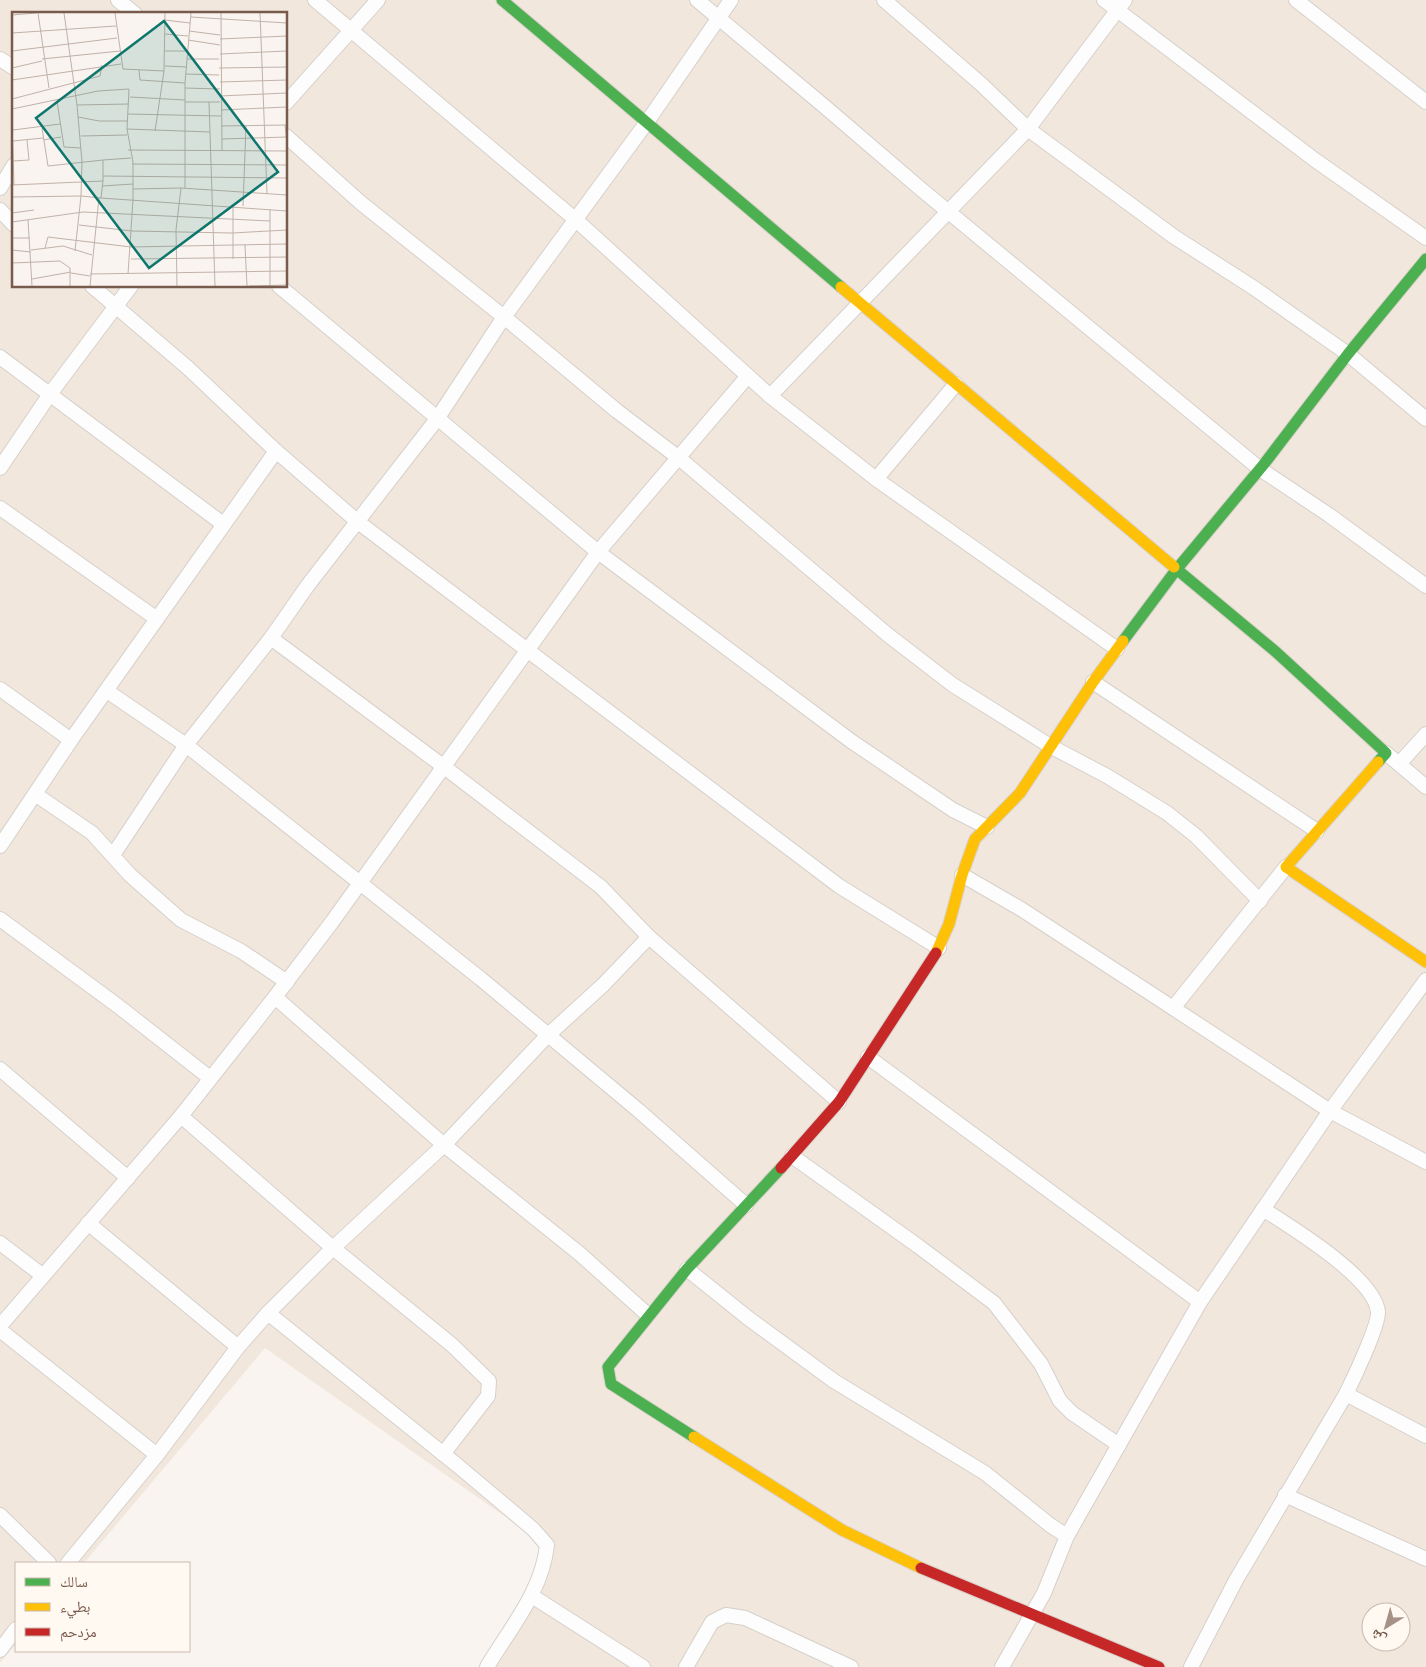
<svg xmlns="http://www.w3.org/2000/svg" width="1426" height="1667" font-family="'IBM Plex Sans','Noto Naskh Arabic',sans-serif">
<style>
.residential{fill:#f1e7dd;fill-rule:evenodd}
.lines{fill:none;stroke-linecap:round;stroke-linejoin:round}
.street-casing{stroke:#d6d0ca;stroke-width:16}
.fast-casing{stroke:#d9d0cb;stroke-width:13}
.slow-casing{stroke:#d9d0cb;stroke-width:13}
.jam-casing{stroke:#d9d0cb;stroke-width:13}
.street{stroke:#fefdfd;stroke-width:14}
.fast{stroke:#4caf50;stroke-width:11}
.slow{stroke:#ffc107;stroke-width:11}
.jam{stroke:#c62828;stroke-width:11}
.inset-road{fill:none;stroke:#c1b2a9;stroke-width:1}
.view{fill:#0f766e;fill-opacity:0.15;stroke:#0f766e;stroke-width:2.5}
.inset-edge{fill:none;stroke:#785b4d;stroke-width:2.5}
</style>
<rect width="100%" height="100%" fill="#f9f4ef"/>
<path class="residential" d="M 0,0 L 1426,0 L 1426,1667 L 494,1667 L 554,1551 L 265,1348 L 84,1563 L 16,1563 L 16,1644 L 0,1663 ZM 14,14 L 286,14 L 286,286 L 14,286 ZM 1371,1612 L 1401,1612 L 1401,1642 L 1371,1642 Z"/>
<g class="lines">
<g class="street-casing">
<g id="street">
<path d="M 118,0 L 135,14"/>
<path d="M 315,0 L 576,220 L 770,396 L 876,479 L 1117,649"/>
<path d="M 697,0 L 824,106 L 922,190 L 1260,469 L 1329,515 L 1426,586"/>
<path d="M 884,0 L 981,84 L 1028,129 L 1173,236 L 1254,288 L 1348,354 L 1426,419"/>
<path d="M 1104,0 L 1315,160 L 1426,238"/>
<path d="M 1296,0 L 1426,102"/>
<path d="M 0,59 L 14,68"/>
<path d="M 286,103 L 378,0"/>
<path d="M 286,136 L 361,203 L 504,317 L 617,411 L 679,458 L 888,635 L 953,685 L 985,705 L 1050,746 L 1107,776 L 1167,813 L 1196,836 L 1260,901"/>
<path d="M 0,188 L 14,165"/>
<path d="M 0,210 L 14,225"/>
<path d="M 92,286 L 188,368 L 276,451 L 358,522 L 839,886 L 939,948"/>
<path d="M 279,286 L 598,552 L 851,741 L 953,810 L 987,827"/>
<path d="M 0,357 L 223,524"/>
<path d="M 770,396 L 1028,129 L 1125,0"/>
<path d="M 0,468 L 50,394 L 131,286"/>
<path d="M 876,479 L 956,384"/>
<path d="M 0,508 L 157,619"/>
<path d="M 271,638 L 443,766 L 601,887 L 649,937 L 839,1102"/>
<path d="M 1093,682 L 1317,831"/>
<path d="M 0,689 L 71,740"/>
<path d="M 107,691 L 186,745 L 481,979 L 638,1110 L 746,1205"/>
<path d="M 1386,753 L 1426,787"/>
<path d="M 1399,764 L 1426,734"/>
<path d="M 35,794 L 92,833 L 130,875 L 181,920 L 241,951 L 287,982"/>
<path d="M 0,846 L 71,740 L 276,451"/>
<path d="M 113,855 L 186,745 L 271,638 L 308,585 L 437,419 L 504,317 L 647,122 L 731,0"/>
<path d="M 962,875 L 1021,909 L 1173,1008 L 1286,867"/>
<path d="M 0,919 L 118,1006 L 210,1078"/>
<path d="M 275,997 L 444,1145 L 580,1254 L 648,1315"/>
<path d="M 1173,1008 L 1330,1111 L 1426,1162"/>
<path d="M 868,1057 L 1200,1302"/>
<path d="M 0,1069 L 128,1178"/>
<path d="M 181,1116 L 333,1248 L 452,1345 L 489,1381 L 488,1396 L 443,1454"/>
<path d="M 792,1156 L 918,1246 L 994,1303 L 1041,1364 L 1060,1401 L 1072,1413 L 1119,1445"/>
<path d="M 88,1223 L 238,1347"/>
<path d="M 0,1243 L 42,1275"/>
<path d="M 687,1269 L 748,1318 L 834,1381 L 985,1473 L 1050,1525 L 1067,1536 L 1044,1593 L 1002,1667"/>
<path d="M 268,1313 L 457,1465 L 533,1529 L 547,1545 C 542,1592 510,1628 487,1667"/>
<path d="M 0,1326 L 181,1116 L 275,997 L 332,922 L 598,552 L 747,377"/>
<path d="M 0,1330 L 157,1455"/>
<path d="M 1346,1394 L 1426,1436"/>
<path d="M 1285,1495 L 1426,1559"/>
<path d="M 0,1515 L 49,1563"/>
<path d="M 1067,1536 L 1200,1302 L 1330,1111 L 1426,980"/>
<path d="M 68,1563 L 157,1455 L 238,1347 L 268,1313 L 333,1248 L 444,1145 L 547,1036 L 603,985 L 649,937"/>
<path d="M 532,1596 L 643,1667"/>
<path d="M 0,1650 L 16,1629"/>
<path d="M 686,1667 L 712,1622 L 726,1615 L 745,1618 L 851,1667"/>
<path d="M 1191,1667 L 1236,1580 L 1346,1394 C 1353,1380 1379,1325 1378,1312 C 1375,1278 1291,1227 1263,1209"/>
</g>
</g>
<g class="fast-casing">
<g id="fast">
<path d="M 502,0 L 841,287"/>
<path d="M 1174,567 L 1276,652 L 1386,753 L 1378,762"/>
<path d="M 1123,641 L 1176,570 L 1264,464 L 1348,354 L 1426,259"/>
<path d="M 694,1437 L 611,1384 L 608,1367 L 687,1269 L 781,1168"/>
</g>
</g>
<g class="slow-casing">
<g id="slow">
<path d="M 841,287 L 1174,567"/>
<path d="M 1378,762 L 1286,867 L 1426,962"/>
<path d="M 936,953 L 949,924 L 962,875 L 975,839 L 1020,793 L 1093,682 L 1123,641"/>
<path d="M 694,1437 L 842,1530 L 921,1568"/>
</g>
</g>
<g class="jam-casing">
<g id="jam">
<path d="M 781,1168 L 839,1102 L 936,953"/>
<path d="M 921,1568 L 1159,1667"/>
</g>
</g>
<use href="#street" class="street"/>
<use href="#fast" class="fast"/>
<use href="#slow" class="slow"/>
<use href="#jam" class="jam"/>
</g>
<g transform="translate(12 12)">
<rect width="275" height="275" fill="#f9f4ef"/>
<path class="inset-road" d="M 26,1 L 37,76M 52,1 L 65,93 L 117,92M 103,1 L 111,57 L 152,59M 209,1 L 210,138M 248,1 L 255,182M 0,3 L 24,1M 179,5 L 275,11M 153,8 L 178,11M 177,19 L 208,23M 0,21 L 104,14M 153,22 L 176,24M 208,27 L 275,24M 176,28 L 208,33M 0,39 L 105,26M 153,39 L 176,39M 208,42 L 275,39M 30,47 L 108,39M 175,47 L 207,47M 153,54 L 175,55M 0,56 L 30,49M 207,56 L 275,55M 127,58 L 128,68 L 173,71M 174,62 L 207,63M 0,68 L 109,52M 208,70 L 275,68M 173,76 L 208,77M 208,84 L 275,81M 118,85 L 173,88M 0,87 L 88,64 L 90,53M 45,89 L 52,135 L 69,136M 173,90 L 208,90M 197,90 L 203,274M 65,93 L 70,150 L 69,184 L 89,186M 0,97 L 86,79 L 117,77 L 115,117 L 121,150 L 121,188 L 116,262M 209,98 L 275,95M 116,102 L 209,104M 66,105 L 87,109 L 116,109M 0,111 L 2,173M 273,113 L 275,131M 209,114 L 275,113M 30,116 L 36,154 L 91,148M 115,117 L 198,120M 1,118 L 48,112M 143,119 L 152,59 L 153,1M 69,124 L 115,123M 210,127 L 275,125M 31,128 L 49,125M 1,129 L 31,126M 116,138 L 275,139M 1,149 L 17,148 L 15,128M 120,152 L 275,153M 91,164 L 275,166M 91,169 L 91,148 L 119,146M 0,173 L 91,169 L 89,186 L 275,199M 90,174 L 121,172M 173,176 L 173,71 L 179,1M 121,177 L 169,176 L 275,183M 0,185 L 69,184 L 63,239M 231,194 L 234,114M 0,201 L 22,198M 16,208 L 20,274M 0,210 L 71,200 L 258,209M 67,213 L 120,219 L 220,221 L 275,218M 0,226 L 18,226M 233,233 L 235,274M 33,236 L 36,225 L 119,235 L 275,232M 0,238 L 19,240M 19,238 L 51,234 L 80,243M 119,247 L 275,245M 221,247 L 221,194M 0,251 L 48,249 L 58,256 L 58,274M 59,261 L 78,264M 78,262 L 275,259M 20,267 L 59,260M 78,274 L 87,186M 165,274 L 164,218 L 169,176M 237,274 L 275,273M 258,274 L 258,197"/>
<path class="view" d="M 152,9 L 266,160 L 137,256 L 24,106 Z"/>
<rect width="275" height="275" class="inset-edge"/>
</g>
<rect x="15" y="1562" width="175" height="90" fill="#fff9f2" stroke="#c9bab0"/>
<rect x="25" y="1578" width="25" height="8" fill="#4caf50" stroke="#c9bab0"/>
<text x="60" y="1587" font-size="15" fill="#785b4d">سالك</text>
<rect x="25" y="1603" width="25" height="8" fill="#ffc107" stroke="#c9bab0"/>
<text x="60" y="1612" font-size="15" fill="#785b4d">بطيء</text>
<rect x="25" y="1628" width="25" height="8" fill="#c62828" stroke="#c9bab0"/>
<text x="60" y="1637" font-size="15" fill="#785b4d">مزدحم</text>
<g transform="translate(1386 1627) rotate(217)"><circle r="24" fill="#fff9f2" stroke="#c9bab0"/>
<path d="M0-4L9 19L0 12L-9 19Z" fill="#a59186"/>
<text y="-8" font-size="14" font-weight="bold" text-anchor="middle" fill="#785b4d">ش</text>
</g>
</svg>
